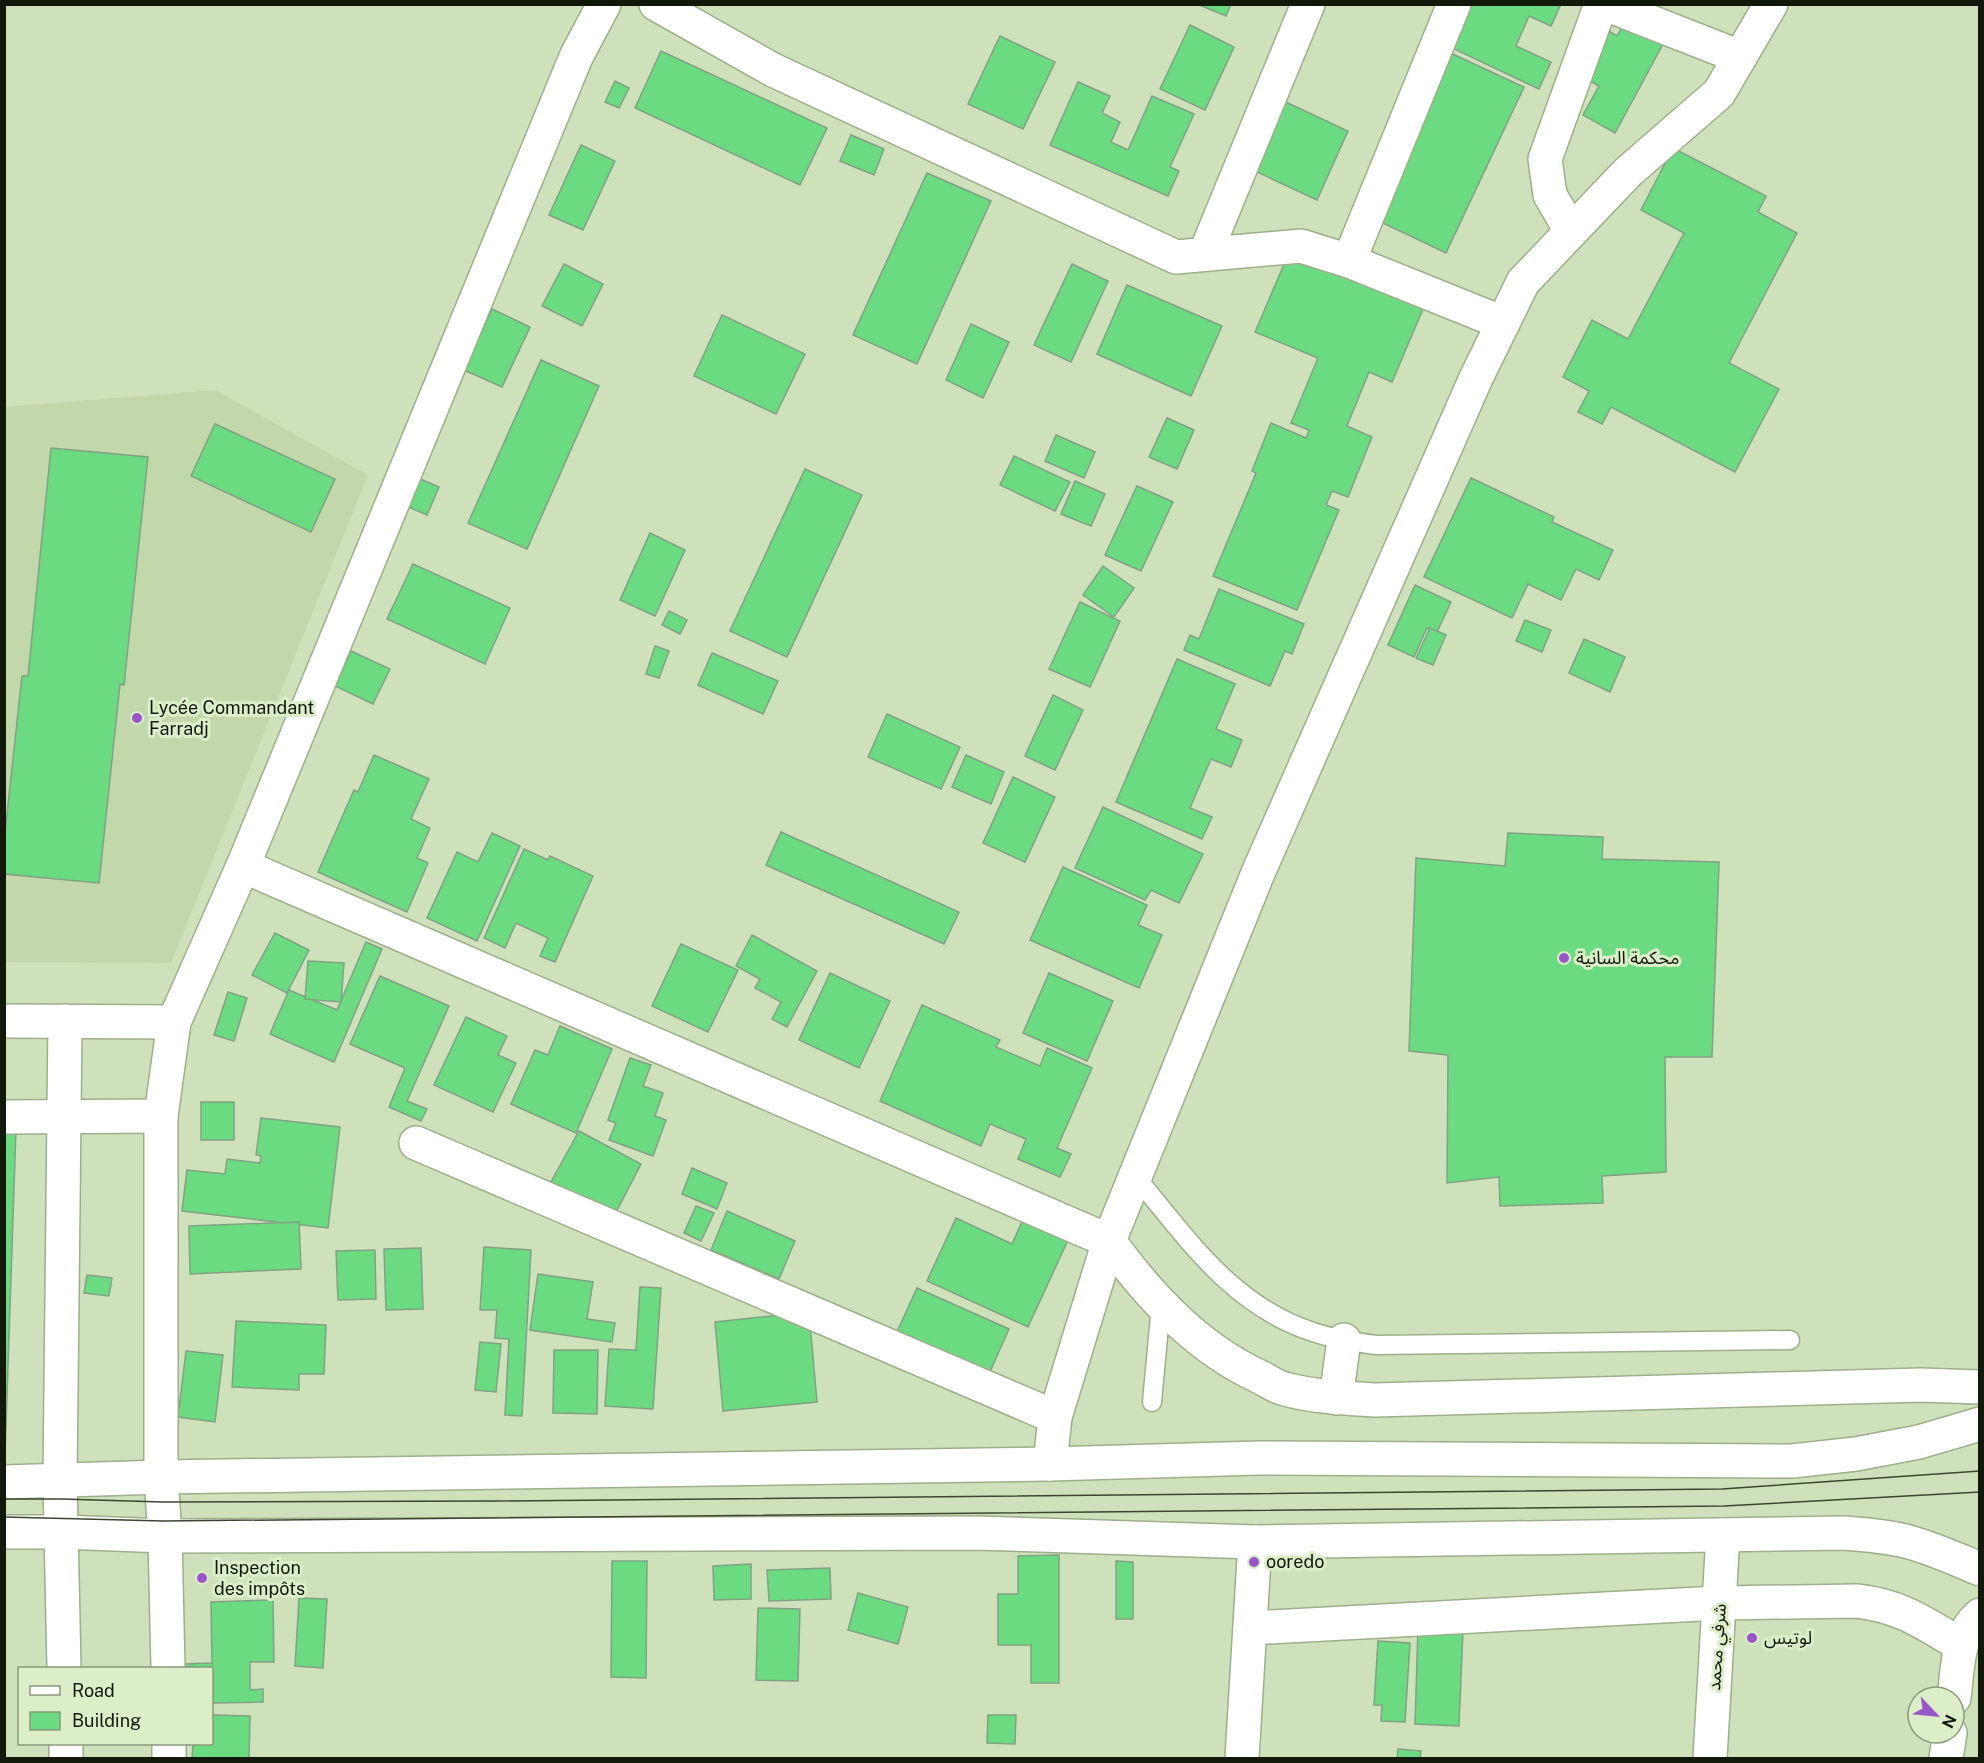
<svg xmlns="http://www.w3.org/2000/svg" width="1984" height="1763" font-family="'Public Sans','Noto Sans Arabic',sans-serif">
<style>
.built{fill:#c2d7aa}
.building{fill:#6bdb82;stroke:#81a185;stroke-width:1.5}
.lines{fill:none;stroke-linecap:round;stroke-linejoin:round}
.service-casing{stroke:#9dae8a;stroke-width:21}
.minor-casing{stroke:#9dae8a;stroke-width:36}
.secondary-casing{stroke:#9dae8a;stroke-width:36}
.service{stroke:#fff;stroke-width:18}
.minor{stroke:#fff;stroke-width:33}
.secondary{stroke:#fff;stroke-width:33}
.tram{stroke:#3d4532;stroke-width:1.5}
.poi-dot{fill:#9855c9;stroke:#dceec8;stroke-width:2}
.labels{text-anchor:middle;stroke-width:6;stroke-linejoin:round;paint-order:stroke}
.poi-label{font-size:18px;fill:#12180a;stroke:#dceec8;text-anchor:start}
.street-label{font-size:18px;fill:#12180a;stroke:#dceec8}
</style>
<rect width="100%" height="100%" fill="#cfe1bb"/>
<path class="built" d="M 215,390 L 368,475 L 171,963 L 5,962 L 5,407 Z"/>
<g class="building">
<path d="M 1197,4 L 1231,4 L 1226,16 Z"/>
<path d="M 1472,4 L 1561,4 L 1551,26 L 1529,16 L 1516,46 L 1551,62 L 1539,89 L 1452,48 Z"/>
<path d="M 1630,12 L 1669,33 L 1615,133 L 1583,115 L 1599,86 L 1575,73 L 1600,26 L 1617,36 Z"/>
<path d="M 1190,25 L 1234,47 L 1205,110 L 1160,89 Z"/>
<path d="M 1000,36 L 1055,62 L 1023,129 L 968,104 Z"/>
<path d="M 1442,49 L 1524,87 L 1446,253 L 1368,216 Z"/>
<path d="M 661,51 L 827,128 L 800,185 L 635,108 Z"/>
<path d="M 615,81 L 629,88 L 619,108 L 605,102 Z"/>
<path d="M 1078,82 L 1110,96 L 1102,113 L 1120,122 L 1111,142 L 1128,150 L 1152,96 L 1194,114 L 1170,167 L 1179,171 L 1168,196 L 1050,145 Z"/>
<path d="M 1275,97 L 1348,131 L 1317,200 L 1244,166 Z"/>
<path d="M 851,135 L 884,149 L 874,175 L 840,161 Z"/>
<path d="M 581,145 L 615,161 L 583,230 L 549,215 Z"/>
<path d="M 1673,148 L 1766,196 L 1758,212 L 1797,233 L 1729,363 L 1779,389 L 1735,472 L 1611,407 L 1602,424 L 1578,412 L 1589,391 L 1563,377 L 1592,320 L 1628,339 L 1684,233 L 1641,210 Z"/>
<path d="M 927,173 L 991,201 L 917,364 L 853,335 Z"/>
<path d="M 1288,255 L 1426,302 L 1392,382 L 1369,372 L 1347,426 L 1372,437 L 1348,497 L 1332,491 L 1326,505 L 1339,510 L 1297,610 L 1213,576 L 1256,473 L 1252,471 L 1271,423 L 1306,438 L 1309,430 L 1291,423 L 1318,358 L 1255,332 Z"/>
<path d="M 564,264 L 603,284 L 582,326 L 542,306 Z"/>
<path d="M 1072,264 L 1108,281 L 1071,362 L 1034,345 Z"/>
<path d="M 1127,285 L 1222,326 L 1191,396 L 1097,354 Z"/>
<path d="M 492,309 L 530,327 L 502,387 L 464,370 Z"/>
<path d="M 722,315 L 805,354 L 776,414 L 694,376 Z"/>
<path d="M 971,324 L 1009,342 L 983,398 L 946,380 Z"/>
<path d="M 541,360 L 599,386 L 527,549 L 468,523 Z"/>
<path d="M 1167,418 L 1194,430 L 1177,469 L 1149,457 Z"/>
<path d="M 215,424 L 335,479 L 311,532 L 191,476 Z"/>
<path d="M 1056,435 L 1095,452 L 1084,478 L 1045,461 Z"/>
<path d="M 51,448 L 148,457 L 124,685 L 120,684 L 99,883 L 4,874 L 4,842 L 22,676 L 28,676 Z"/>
<path d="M 1014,456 L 1070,482 L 1055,511 L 1000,485 Z"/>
<path d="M 805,469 L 862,495 L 787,657 L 730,631 Z"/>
<path d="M 418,478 L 439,487 L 427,515 L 406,506 Z"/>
<path d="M 1471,478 L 1554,517 L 1552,522 L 1613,550 L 1599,580 L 1576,569 L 1561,600 L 1528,584 L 1512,618 L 1424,577 Z"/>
<path d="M 1075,481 L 1105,494 L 1091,526 L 1061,514 Z"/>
<path d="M 1137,486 L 1173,502 L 1141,571 L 1105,555 Z"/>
<path d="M 650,533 L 685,550 L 655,616 L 620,600 Z"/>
<path d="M 413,564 L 510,608 L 485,664 L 387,619 Z"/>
<path d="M 1103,566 L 1134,588 L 1114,617 L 1083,595 Z"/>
<path d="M 1415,585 L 1451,602 L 1437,632 L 1427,628 L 1414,657 L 1388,645 Z"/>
<path d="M 1219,589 L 1304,624 L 1292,654 L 1285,651 L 1270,686 L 1184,650 L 1190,635 L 1199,639 Z"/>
<path d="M 1080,602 L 1120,621 L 1090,687 L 1049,669 Z"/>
<path d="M 669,611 L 687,620 L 680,634 L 662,625 Z"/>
<path d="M 1525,620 L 1551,630 L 1542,652 L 1516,641 Z"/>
<path d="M 1430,628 L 1446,635 L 1433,665 L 1416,658 Z"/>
<path d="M 1584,639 L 1625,657 L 1610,692 L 1569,673 Z"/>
<path d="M 655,646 L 669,651 L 659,678 L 646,674 Z"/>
<path d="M 351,651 L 390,669 L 373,704 L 335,686 Z"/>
<path d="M 712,653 L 778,681 L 763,714 L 698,685 Z"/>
<path d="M 1177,659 L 1235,684 L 1216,729 L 1242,740 L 1231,767 L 1211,759 L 1190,808 L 1212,817 L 1202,839 L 1116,802 Z"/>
<path d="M 1053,695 L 1083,710 L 1055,770 L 1025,756 Z"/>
<path d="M 887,714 L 960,747 L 941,789 L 868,757 Z"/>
<path d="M 374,755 L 429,779 L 411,819 L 430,828 L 417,858 L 428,863 L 407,912 L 318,872 L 354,790 L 358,792 Z"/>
<path d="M 966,755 L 1004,772 L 991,804 L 952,787 Z"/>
<path d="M 1013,777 L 1055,797 L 1025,862 L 983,843 Z"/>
<path d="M 1103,807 L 1203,854 L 1179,903 L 1151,890 L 1145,900 L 1075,868 Z"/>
<path d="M 781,832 L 959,912 L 944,944 L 766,865 Z"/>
<path d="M 492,833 L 520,846 L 477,941 L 427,918 L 457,852 L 478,862 Z"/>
<path d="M 1508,833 L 1603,837 L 1602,859 L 1719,862 L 1712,1057 L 1665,1057 L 1666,1172 L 1602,1176 L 1603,1203 L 1500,1206 L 1499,1177 L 1447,1183 L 1448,1055 L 1409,1051 L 1416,858 L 1505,866 Z"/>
<path d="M 524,849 L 548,860 L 550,856 L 593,876 L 555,962 L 540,956 L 548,938 L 516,923 L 505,948 L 484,938 Z"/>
<path d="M 1063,867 L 1147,905 L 1138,925 L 1162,935 L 1139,988 L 1030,940 Z"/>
<path d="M 275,933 L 309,950 L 287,993 L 252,975 Z"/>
<path d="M 752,935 L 817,971 L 787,1027 L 772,1019 L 781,1002 L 755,988 L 760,979 L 736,966 Z"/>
<path d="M 366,942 L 382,949 L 334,1062 L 270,1034 L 289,990 L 337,1010 Z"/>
<path d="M 681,944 L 738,970 L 708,1032 L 652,1006 Z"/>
<path d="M 308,961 L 344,963 L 341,1002 L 305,999 Z"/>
<path d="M 830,973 L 890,1001 L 859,1068 L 799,1040 Z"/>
<path d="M 1049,973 L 1113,1001 L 1087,1061 L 1023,1033 Z"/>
<path d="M 380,976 L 449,1006 L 407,1101 L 427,1109 L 421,1121 L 389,1107 L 405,1068 L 350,1044 Z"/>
<path d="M 228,992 L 247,998 L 234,1041 L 214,1035 Z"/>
<path d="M 922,1005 L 1000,1040 L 996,1047 L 1040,1066 L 1047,1048 L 1092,1068 L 1057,1148 L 1071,1154 L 1060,1177 L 1018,1159 L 1026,1139 L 990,1124 L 981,1146 L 880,1101 Z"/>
<path d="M 466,1017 L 507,1036 L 498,1055 L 516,1063 L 493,1112 L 434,1085 Z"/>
<path d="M 560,1026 L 612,1049 L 576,1133 L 511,1104 L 535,1050 L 548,1055 Z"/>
<path d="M 630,1058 L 651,1065 L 643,1086 L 663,1093 L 655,1116 L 666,1120 L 653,1156 L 609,1140 L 616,1123 L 608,1120 Z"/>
<rect x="201" y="1102" width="33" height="38"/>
<path d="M 261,1118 L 340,1127 L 328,1228 L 182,1211 L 187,1170 L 225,1174 L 227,1159 L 260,1163 L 261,1156 L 256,1155 Z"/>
<path d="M 4,1128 L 16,1128 L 5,1456 L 4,1456 Z"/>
<path d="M 579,1131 L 641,1164 L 614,1216 L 551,1182 Z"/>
<path d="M 692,1168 L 727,1183 L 717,1209 L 682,1194 Z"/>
<path d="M 696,1206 L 714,1213 L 701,1241 L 684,1233 Z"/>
<path d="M 727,1211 L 795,1241 L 779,1279 L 711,1250 Z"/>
<path d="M 1024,1217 L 1069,1238 L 1028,1327 L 927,1281 L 956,1218 L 1012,1244 Z"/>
<path d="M 299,1222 L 301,1269 L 190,1274 L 189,1226 Z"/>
<path d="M 484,1247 L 531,1250 L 522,1416 L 505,1415 L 509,1339 L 495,1338 L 497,1310 L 480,1310 Z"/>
<path d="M 421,1248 L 423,1309 L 386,1310 L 384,1249 Z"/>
<path d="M 375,1250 L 376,1299 L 338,1300 L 336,1251 Z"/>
<path d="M 538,1274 L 593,1282 L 587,1319 L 615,1323 L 612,1342 L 530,1330 Z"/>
<path d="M 87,1275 L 112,1278 L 109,1296 L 84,1293 Z"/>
<path d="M 640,1287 L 661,1288 L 653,1409 L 605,1406 L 609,1349 L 636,1350 Z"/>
<path d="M 917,1288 L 1009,1329 L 989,1374 L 897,1332 Z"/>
<path d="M 809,1312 L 817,1402 L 723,1411 L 715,1322 Z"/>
<path d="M 236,1321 L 326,1325 L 324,1374 L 299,1374 L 299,1390 L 232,1387 Z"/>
<path d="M 480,1342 L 501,1344 L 496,1392 L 475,1390 Z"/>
<path d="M 554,1350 L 598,1350 L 597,1414 L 553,1413 Z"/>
<path d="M 186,1351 L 223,1355 L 215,1422 L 178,1417 Z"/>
<path d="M 1059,1555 L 1059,1683 L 1031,1683 L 1031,1645 L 998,1645 L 998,1594 L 1018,1594 L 1018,1556 Z"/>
<path d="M 612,1561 L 647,1561 L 646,1678 L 611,1677 Z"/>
<path d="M 1116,1561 L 1133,1562 L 1133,1619 L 1116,1619 Z"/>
<path d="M 751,1564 L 751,1599 L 714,1600 L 713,1566 Z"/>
<path d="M 830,1568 L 831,1599 L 769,1601 L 767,1570 Z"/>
<path d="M 858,1593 L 908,1607 L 898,1644 L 848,1630 Z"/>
<path d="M 299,1598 L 327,1599 L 323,1668 L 295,1666 Z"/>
<path d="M 273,1600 L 274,1662 L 250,1662 L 250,1690 L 263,1689 L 263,1702 L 212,1703 L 212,1668 L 185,1668 L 185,1664 L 212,1663 L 211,1602 Z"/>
<path d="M 758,1608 L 800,1609 L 798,1681 L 756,1680 Z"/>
<path d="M 1418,1628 L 1463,1630 L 1459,1726 L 1415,1724 Z"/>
<path d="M 1378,1641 L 1410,1643 L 1405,1722 L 1381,1721 L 1382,1705 L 1374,1705 Z"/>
<path d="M 212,1715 L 250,1716 L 249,1758 L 192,1758 L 193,1744 L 212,1744 Z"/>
<path d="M 988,1715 L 1016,1715 L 1015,1744 L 987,1743 Z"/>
<path d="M 1398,1749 L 1421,1751 L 1420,1758 L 1397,1758 Z"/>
</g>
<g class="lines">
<g class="service-casing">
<g id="service">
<path d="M 1135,1176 C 1187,1238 1232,1306 1313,1332 C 1333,1339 1354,1342 1376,1345 L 1790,1340"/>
<path d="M 1152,1402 L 1161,1305"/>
</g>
</g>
<g class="minor-casing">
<g id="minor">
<path d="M 656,4 L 773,70 L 1176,257 L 1301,246 L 1349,261 L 1503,323"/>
<path d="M 1605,4 L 1740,57"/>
<path d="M 1571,231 L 1550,195 L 1545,159 L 1601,4"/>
<path d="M 1205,254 L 1308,4"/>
<path d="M 1349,261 L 1454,4"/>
<path d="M 243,866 L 1109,1241 C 1149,1296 1197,1348 1260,1377 C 1268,1381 1276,1387 1285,1389 C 1314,1397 1345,1398 1375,1400 L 1921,1385 L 1980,1387"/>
<path d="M 416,1143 L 1055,1417"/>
<path d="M 1336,1398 L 1344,1340"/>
<path d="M 1050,1464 L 1055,1417 L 1109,1241 L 1258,873 L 1476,378 L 1523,282 L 1628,172 L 1719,93 L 1771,4"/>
<path d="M 1250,1628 L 1719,1603 L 1857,1601 C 1901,1606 1924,1623 1961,1645"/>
<path d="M 1954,1698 C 1958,1669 1956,1635 1980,1615"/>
<path d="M 1242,1758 L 1255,1542"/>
<path d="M 1710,1758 L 1723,1535"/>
<path d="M 1946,1758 L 1950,1733"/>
</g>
</g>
<g class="secondary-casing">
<g id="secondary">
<path d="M 4,1021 L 174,1022"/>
<path d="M 4,1117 L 161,1116"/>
<path d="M 4,1482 L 161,1477 L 1050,1464 L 1259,1458 L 1792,1461 L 1856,1454 L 1919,1442 L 1980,1424"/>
<path d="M 4,1532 L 62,1532 L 165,1536 L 976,1533 L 1255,1542 L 1845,1533 C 1866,1535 1888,1536 1909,1542 C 1934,1549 1956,1559 1980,1569"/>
<path d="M 64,1668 L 60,1481 L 65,1021"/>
<path d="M 168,1668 L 165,1536 L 161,1477 L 161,1116 L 174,1022 L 243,866 L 576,57 L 604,4"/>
<path d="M 66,1744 L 66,1758"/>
<path d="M 169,1744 L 169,1758"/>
</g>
</g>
<use href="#service" class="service"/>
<use href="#minor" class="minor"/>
<use href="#secondary" class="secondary"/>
<g class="tram">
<path d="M 4,1499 L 61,1499 L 163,1502 L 496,1501 L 1722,1489 L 1980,1471"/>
<path d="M 4,1517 L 164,1521 L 1724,1506 L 1980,1492"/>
</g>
</g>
<g class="poi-dot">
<circle cx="137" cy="718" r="6"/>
<circle cx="1564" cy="958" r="6"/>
<circle cx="1254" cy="1562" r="6"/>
<circle cx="202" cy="1578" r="6"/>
<circle cx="1752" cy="1638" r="6"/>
</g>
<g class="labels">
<g class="poi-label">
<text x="149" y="714">Lycée Commandant<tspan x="149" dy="21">Farradj</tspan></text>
<text x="1576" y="964">محكمة السانية</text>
<text x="1266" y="1568">ooredo</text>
<text x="214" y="1574">Inspection<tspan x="214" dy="21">des impôts</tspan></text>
<text x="1764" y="1644">لوتيس</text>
</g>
<g class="street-label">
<text transform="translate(1717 1647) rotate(-86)" y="6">شرفي محمد</text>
</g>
</g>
<rect width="1984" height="1763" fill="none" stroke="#12180a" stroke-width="12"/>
<rect x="18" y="1667" width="195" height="78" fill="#dceec8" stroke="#8b987c" stroke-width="1.5"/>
<rect x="30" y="1686" width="30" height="9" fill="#ffffff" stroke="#8b987c" stroke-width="1.5"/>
<text x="72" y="1697" font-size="18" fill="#12180a">Road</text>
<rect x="30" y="1712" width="30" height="18" fill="#6bdb82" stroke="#8b987c" stroke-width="1.5"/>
<text x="72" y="1727" font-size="18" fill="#12180a">Building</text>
<g transform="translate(1936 1715) rotate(116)"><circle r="28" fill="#dceec8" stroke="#8b987c" stroke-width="1.5"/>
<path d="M0-4.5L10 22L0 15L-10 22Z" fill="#9855c9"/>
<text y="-9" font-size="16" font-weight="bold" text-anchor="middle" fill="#12180a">N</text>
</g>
</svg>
